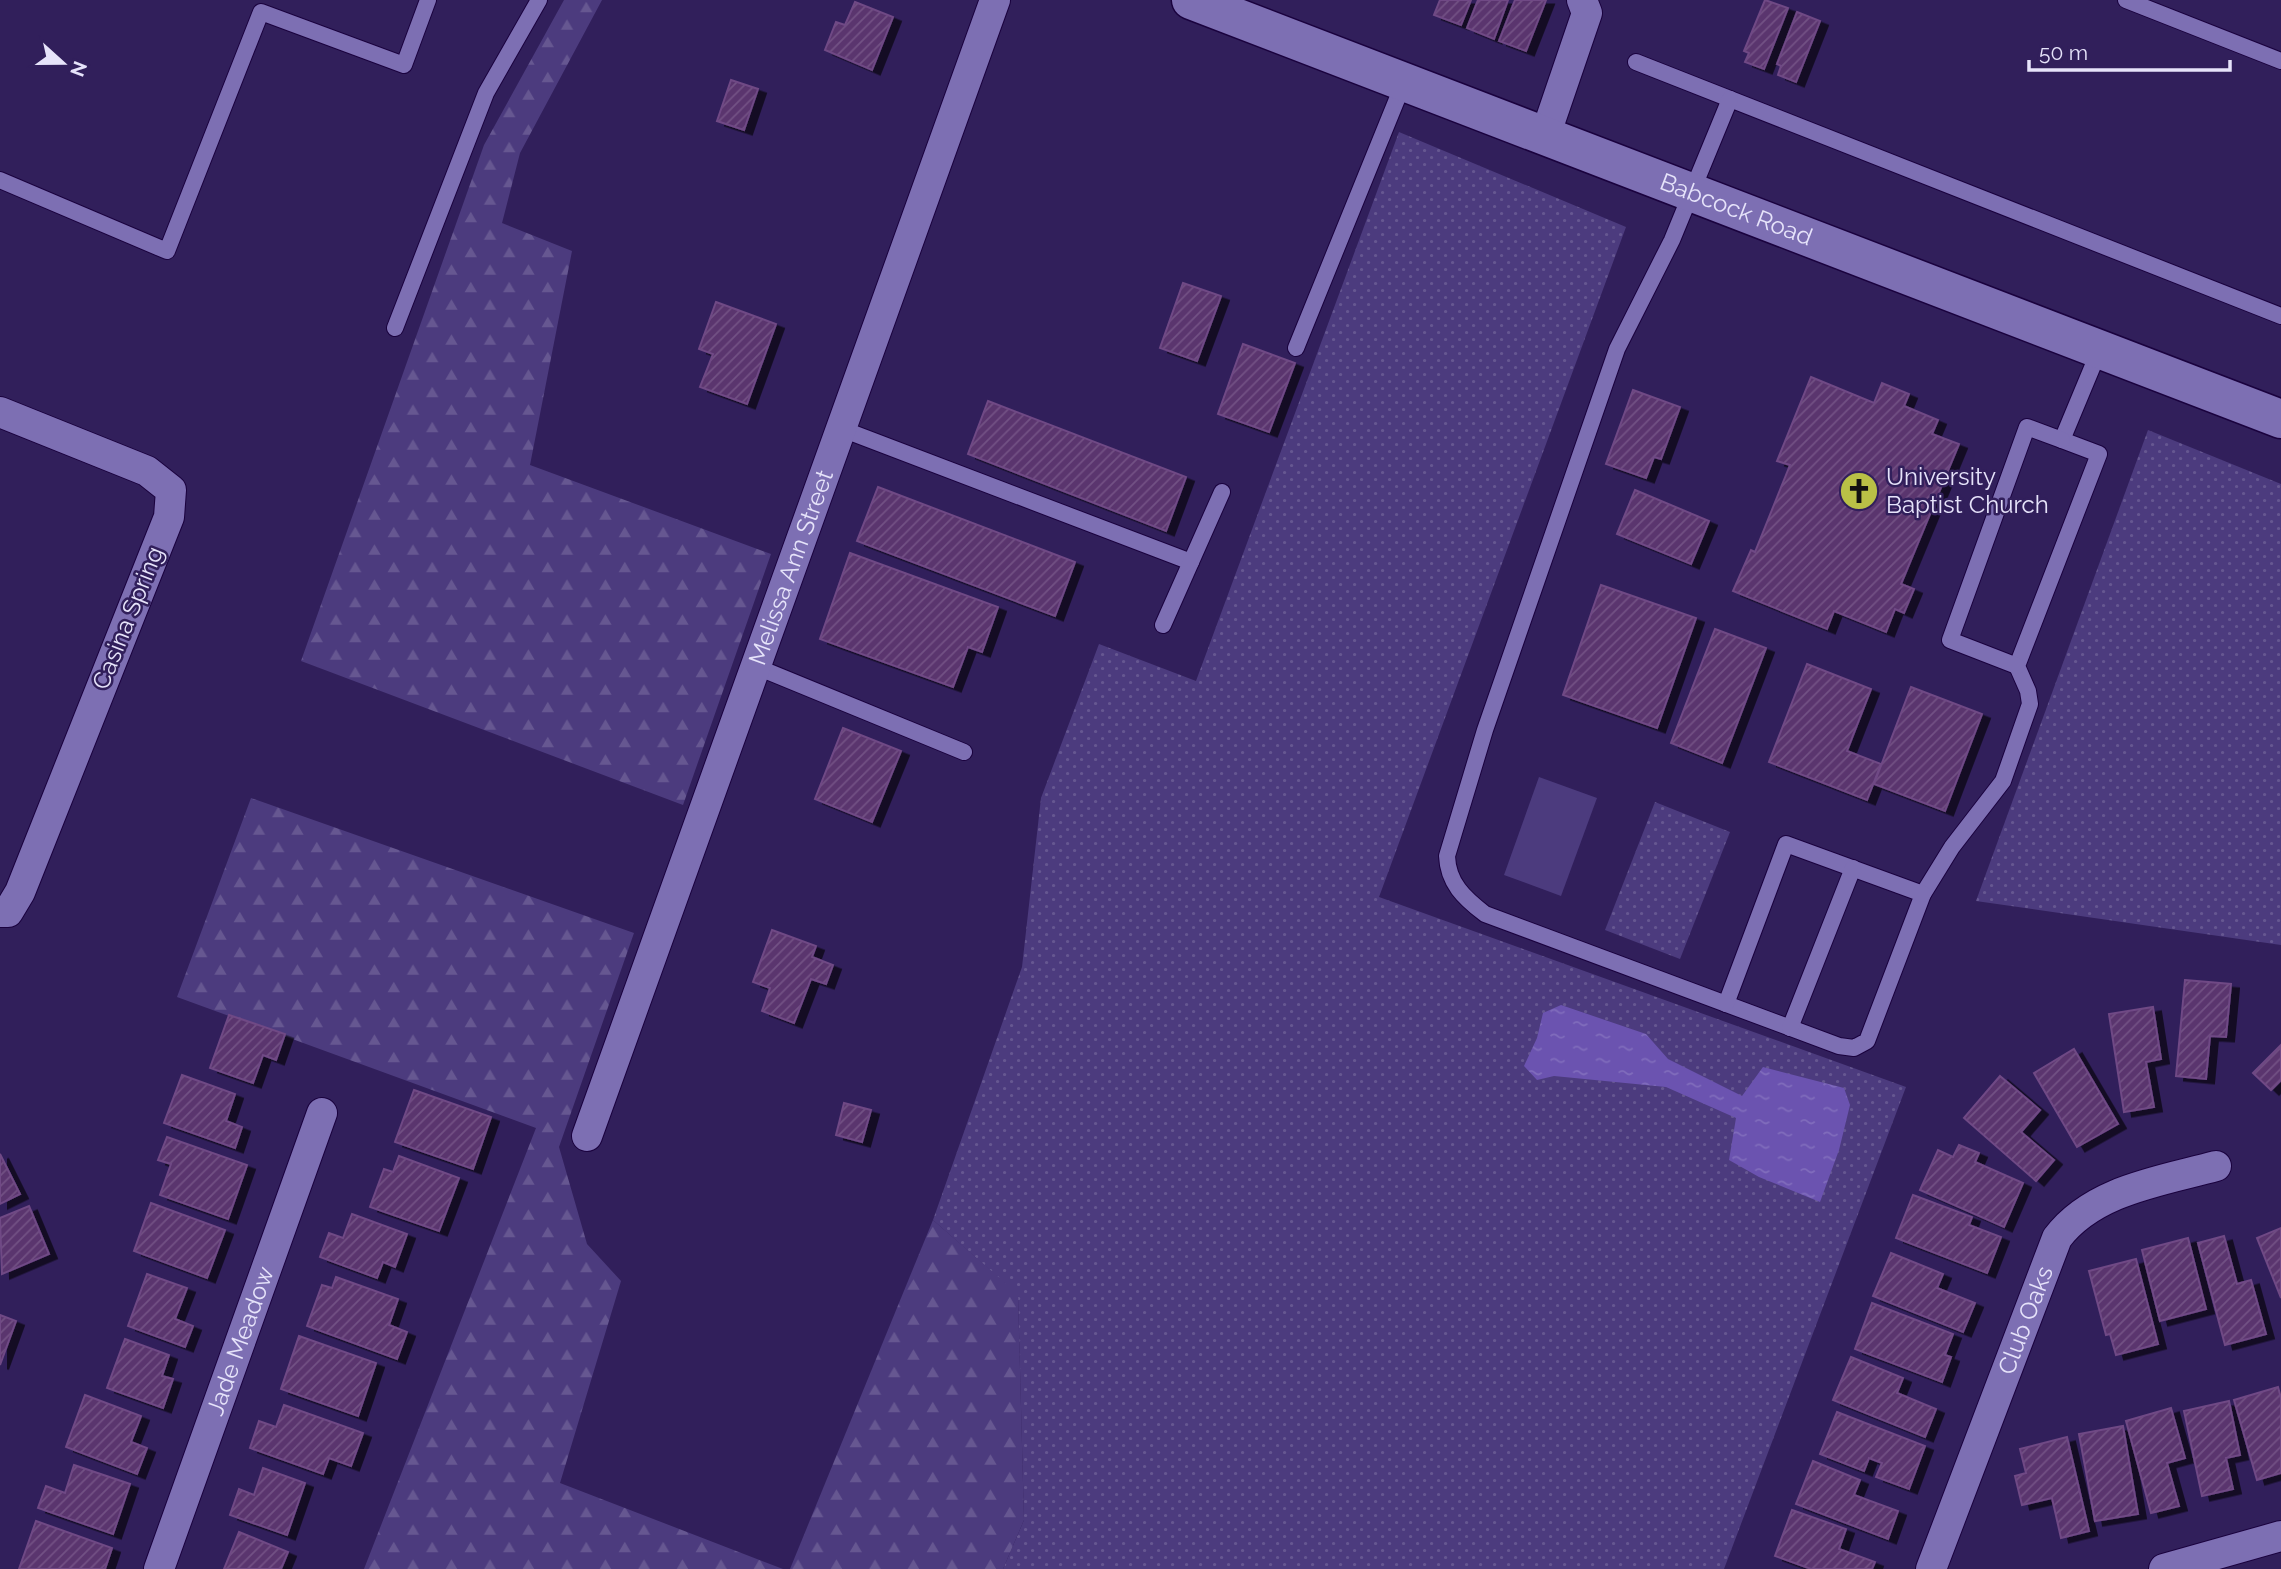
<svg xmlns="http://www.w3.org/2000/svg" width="2281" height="1569" font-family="Raleway,sans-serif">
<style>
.grass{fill:url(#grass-dots)}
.forest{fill:url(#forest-firs)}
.garden{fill:#4c3b7e}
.water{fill:url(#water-ripples)}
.building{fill:url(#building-hatch);stroke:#6f4985;stroke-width:2;filter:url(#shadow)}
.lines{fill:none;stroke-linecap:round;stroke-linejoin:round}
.lane-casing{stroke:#1a023e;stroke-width:18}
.street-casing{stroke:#1a023e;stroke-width:32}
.secondary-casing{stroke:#1a023e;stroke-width:41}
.lane{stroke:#7d6fb3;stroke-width:16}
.street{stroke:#7d6fb3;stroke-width:30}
.secondary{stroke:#7d6fb3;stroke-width:38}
.labels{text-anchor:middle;stroke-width:5;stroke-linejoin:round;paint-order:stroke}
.street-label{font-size:24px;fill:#e6e3fa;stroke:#311f5b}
.poi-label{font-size:24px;fill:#e6e3fa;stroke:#311f5b;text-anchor:start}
</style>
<defs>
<pattern id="grass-dots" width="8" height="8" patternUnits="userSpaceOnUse" patternTransform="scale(1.75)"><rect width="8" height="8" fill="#4c3b7e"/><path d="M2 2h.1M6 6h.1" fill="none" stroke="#665791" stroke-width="1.8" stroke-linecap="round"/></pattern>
<pattern id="forest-firs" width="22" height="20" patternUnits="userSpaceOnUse" patternTransform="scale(1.75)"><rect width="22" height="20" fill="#4c3b7e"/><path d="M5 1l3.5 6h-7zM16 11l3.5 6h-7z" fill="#665791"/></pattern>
<pattern id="water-ripples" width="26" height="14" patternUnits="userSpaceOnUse" patternTransform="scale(1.75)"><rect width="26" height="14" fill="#6b53b0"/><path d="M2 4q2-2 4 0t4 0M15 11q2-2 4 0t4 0" fill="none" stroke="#806cbc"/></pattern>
<pattern id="building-hatch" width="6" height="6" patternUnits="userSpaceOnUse" patternTransform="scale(1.75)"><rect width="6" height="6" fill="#5a346e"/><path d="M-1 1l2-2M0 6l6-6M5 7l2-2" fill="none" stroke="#725184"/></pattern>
<filter id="shadow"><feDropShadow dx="8" dy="4.5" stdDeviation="0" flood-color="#0009"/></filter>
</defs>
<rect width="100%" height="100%" fill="#311f5b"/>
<g class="grass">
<path d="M 1399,132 L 1626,227 L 1379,897 L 1906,1087 L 1724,1569 L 1003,1569 L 1024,1520 L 1018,1295 L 933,1220 L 1022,967 L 1041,798 L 1099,644 L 1196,681 Z"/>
<path d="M 2148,430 L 2281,484 L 2281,945 L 1976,901 Z"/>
<path d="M 1655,802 L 1730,832 L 1680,959 L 1605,930 Z"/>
</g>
<g class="forest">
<path d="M 564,0 L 602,0 L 520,153 L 502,223 L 572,251 L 530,465 L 771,554 L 683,805 L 301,661 L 484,145 Z"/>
<path d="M 251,798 L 634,933 L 559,1147 L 587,1244 L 621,1281 L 560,1483 L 783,1569 L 364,1569 L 536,1128 L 177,997 Z"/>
<path d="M 933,1220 L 1018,1294 L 1024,1520 L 1003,1569 L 790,1569 Z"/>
</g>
<path class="garden" d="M 1539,777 L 1597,798 L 1561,896 L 1504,875 Z"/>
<path class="water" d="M 1561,1005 L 1646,1034 L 1668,1059 L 1742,1096 L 1763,1067 L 1844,1088 L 1850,1105 L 1839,1150 L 1820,1202 L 1759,1177 L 1729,1160 L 1736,1118 L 1666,1087 L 1554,1076 L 1537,1080 L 1524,1066 L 1537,1038 L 1543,1013 Z"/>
<g class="building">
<path d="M 1440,0 L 1471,0 L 1461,25 L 1434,15 Z"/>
<path d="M 1478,0 L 1508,0 L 1494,39 L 1467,28 Z"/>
<path d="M 1515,0 L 1546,0 L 1526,51 L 1499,41 Z"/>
<path d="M 1765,0 L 1788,8 L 1764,69 L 1745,62 L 1749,53 L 1744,51 Z"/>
<path d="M 855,2 L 893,17 L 872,70 L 825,50 L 836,22 L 845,25 Z"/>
<path d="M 1797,12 L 1820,21 L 1796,82 L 1778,75 L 1781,66 L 1777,64 Z"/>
<path d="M 731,80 L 758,89 L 744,130 L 717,121 Z"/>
<path d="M 1183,283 L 1221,296 L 1197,361 L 1160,348 Z"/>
<path d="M 716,302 L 776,324 L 747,404 L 700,387 L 713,354 L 699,349 Z"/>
<path d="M 1243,344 L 1295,363 L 1269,432 L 1218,414 Z"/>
<path d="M 1811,377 L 1874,403 L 1882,383 L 1909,394 L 1904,406 L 1938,420 L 1932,434 L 1959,444 L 1901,584 L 1914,589 L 1904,613 L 1895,609 L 1886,632 L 1834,611 L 1827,629 L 1733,591 L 1751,550 L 1755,552 L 1790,465 L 1777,461 Z"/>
<path d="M 1633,390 L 1680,407 L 1661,459 L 1654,457 L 1646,478 L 1606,464 Z"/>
<path d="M 988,401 L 1186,477 L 1166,531 L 968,454 Z"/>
<path d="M 878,487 L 1075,562 L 1055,616 L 857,541 Z"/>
<path d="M 1635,490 L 1709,521 L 1691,564 L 1617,534 Z"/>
<path d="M 850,553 L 998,607 L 982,652 L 968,647 L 953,687 L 820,639 Z"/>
<path d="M 1601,585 L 1696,618 L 1657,728 L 1563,695 Z"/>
<path d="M 1715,629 L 1766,648 L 1722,763 L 1671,743 Z"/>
<path d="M 1807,664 L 1871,689 L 1847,751 L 1881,764 L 1867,800 L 1769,762 Z"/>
<path d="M 1911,687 L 1982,714 L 1945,811 L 1874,784 Z"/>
<path d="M 843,728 L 901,751 L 872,822 L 815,799 Z"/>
<path d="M 772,930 L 816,946 L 812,957 L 833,965 L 826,984 L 811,979 L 794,1023 L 762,1011 L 770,988 L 753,982 Z"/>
<path d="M 2185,980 L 2231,984 L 2226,1037 L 2210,1036 L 2206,1079 L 2176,1076 Z"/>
<path d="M 2153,1007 L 2161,1059 L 2146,1062 L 2154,1107 L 2124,1112 L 2109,1014 Z"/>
<path d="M 229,1015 L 285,1034 L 276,1060 L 263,1055 L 253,1083 L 210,1068 Z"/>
<path d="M 2281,1045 L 2281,1080 L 2271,1090 L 2253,1073 Z"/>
<path d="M 2074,1049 L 2118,1124 L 2077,1147 L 2034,1073 Z"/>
<path d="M 182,1075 L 235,1094 L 226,1121 L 242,1127 L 235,1148 L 164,1123 Z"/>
<path d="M 2000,1076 L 2040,1110 L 2021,1132 L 2054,1160 L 2036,1181 L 1964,1118 Z"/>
<path d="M 414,1090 L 491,1117 L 473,1169 L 395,1142 Z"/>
<path d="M 844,1103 L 871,1110 L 862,1142 L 836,1135 Z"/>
<path d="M 167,1137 L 247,1165 L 228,1219 L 160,1195 L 171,1164 L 158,1160 Z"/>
<path d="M 1959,1145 L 1979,1153 L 1975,1162 L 2023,1183 L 2004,1227 L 1920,1190 L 1938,1150 L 1953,1157 Z"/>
<path d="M 0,1154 L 20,1194 L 0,1204 Z"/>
<path d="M 399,1156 L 459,1178 L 439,1231 L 370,1207 L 384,1169 L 393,1172 Z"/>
<path d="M 1913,1195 L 1972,1217 L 1969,1225 L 2001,1237 L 1987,1273 L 1896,1238 Z"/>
<path d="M 151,1203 L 225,1230 L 207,1278 L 134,1251 Z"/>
<path d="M 29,1206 L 49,1254 L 2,1274 L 0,1218 Z"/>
<path d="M 352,1214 L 407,1234 L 395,1267 L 383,1262 L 377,1278 L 320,1257 L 329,1233 L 343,1238 Z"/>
<path d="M 2281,1228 L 2281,1298 L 2257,1238 Z"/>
<path d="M 2224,1236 L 2237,1284 L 2251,1280 L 2266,1334 L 2225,1345 L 2198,1243 Z"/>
<path d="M 2188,1238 L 2206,1309 L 2160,1321 L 2142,1250 Z"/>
<path d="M 1891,1253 L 1943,1274 L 1937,1288 L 1975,1303 L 1963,1332 L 1873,1296 Z"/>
<path d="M 2136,1259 L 2158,1344 L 2116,1355 L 2110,1334 L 2106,1335 L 2089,1271 Z"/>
<path d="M 147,1274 L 187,1288 L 175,1319 L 193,1326 L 185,1347 L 128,1326 Z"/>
<path d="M 336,1277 L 398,1299 L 389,1325 L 407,1332 L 397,1359 L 307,1326 L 322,1285 L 332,1288 Z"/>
<path d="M 1872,1303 L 1953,1334 L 1945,1355 L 1951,1357 L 1942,1382 L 1855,1349 Z"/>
<path d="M 0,1315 L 16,1321 L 0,1365 Z"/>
<path d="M 299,1336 L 376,1363 L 358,1416 L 281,1389 Z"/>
<path d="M 125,1339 L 169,1355 L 162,1376 L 173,1379 L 163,1408 L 107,1388 Z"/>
<path d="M 1851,1357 L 1903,1378 L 1897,1393 L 1936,1409 L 1925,1437 L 1833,1400 Z"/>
<path d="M 2278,1387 L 2281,1398 L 2281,1473 L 2257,1480 L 2234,1400 Z"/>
<path d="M 85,1395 L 141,1416 L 131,1442 L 147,1448 L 137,1474 L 66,1447 Z"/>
<path d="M 2229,1401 L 2240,1455 L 2226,1458 L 2233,1489 L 2202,1496 L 2184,1411 Z"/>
<path d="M 284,1405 L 363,1433 L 351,1466 L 329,1458 L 323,1474 L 250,1448 L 259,1421 L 276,1427 Z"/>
<path d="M 2171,1408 L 2185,1458 L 2167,1463 L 2179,1506 L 2151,1513 L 2126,1421 Z"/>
<path d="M 1837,1412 L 1925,1446 L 1909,1489 L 1876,1477 L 1882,1463 L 1869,1458 L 1864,1471 L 1820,1454 Z"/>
<path d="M 2123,1426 L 2138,1514 L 2095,1521 L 2079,1434 Z"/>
<path d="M 2067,1437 L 2089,1531 L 2061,1538 L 2052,1498 L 2022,1505 L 2015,1476 L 2026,1473 L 2020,1449 Z"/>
<path d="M 1813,1461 L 1860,1480 L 1854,1495 L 1898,1511 L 1888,1539 L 1796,1504 Z"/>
<path d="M 74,1465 L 130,1484 L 113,1534 L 38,1508 L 46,1486 L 65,1493 Z"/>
<path d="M 263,1468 L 305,1483 L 287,1535 L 230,1515 L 239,1489 L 254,1495 Z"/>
<path d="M 1792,1510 L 1846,1529 L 1839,1549 L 1875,1562 L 1872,1569 L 1811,1569 L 1775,1556 Z"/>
<path d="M 36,1521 L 112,1548 L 105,1569 L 19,1569 Z"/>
<path d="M 239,1532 L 288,1552 L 281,1569 L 224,1569 Z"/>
</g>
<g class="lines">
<g class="lane-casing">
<g id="lane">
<path d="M 2126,0 L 2281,61"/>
<path d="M 1636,62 L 2281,316"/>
<path d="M 1730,99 L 1672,240 L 1617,349 L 1485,730 L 1447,856 C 1448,883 1464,898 1485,914 L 1839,1046 L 1854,1048 L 1867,1041 L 1923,894 L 1952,847 L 2003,781 L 2030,704 L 2028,691 L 2017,666 L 2099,454 L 2062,440 L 2099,351"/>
<path d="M 0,180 L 167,251 L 261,12 L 404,65 L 428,0"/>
<path d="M 395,328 L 486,93 L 539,0"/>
<path d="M 1296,348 L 1404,82"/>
<path d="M 842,429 L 1191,562"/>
<path d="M 1163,625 L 1222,492"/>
<path d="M 2017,666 L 1950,640 L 2027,427 L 2062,440"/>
<path d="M 757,667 L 964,752"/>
<path d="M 1726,1004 L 1786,844 L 1923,894"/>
<path d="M 1790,1028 L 1853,868"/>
</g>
</g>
<g class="street-casing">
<g id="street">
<path d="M 1545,136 L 1587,13 L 1582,0"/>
<path d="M 0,412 L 147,471 L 171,490 L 169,517 L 20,892 L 8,912 L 0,912"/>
<path id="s1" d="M 587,1136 L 995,0"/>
<path id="s2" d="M 159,1569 L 322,1113"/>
<path id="s3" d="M 1931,1569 L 2057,1238 C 2093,1190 2161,1181 2216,1166"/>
<path d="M 2164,1569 L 2281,1536"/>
</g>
</g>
<g class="secondary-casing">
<g id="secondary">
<path id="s4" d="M 1191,0 L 2281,419"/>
</g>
</g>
<use href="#lane" class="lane"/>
<use href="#street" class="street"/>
<use href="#secondary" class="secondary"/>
</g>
<defs>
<g id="church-disc" transform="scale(2.0125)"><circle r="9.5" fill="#b9c046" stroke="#311f5b"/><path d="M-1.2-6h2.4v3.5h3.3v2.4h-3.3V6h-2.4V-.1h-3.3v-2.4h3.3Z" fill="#111"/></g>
</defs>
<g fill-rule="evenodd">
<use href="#church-disc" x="1859" y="491"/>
</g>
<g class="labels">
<g class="street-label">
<text dy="8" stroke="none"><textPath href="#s4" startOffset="584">Babcock Road</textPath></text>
<text dy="8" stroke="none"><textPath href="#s1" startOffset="604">Melissa Ann Street</textPath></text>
<text transform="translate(128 618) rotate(-68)" y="8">Casina Spring</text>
<text dy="8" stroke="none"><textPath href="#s3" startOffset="266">Club Oaks</textPath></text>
<text dy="8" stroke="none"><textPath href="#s2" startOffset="242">Jade Meadow</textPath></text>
</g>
<g class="poi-label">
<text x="1886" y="485">University<tspan x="1886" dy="28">Baptist Church</tspan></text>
</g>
</g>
<g transform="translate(63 63) rotate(111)" stroke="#311f5b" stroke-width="5" paint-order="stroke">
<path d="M0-5L12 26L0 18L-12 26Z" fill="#e6e3fa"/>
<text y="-10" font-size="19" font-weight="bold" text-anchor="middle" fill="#e6e3fa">N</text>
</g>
<path d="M2029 60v10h201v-10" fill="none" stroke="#e6e3fa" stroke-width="3.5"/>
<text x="2039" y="60" font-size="21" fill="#e6e3fa" stroke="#311f5b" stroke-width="5" paint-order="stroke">50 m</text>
</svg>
